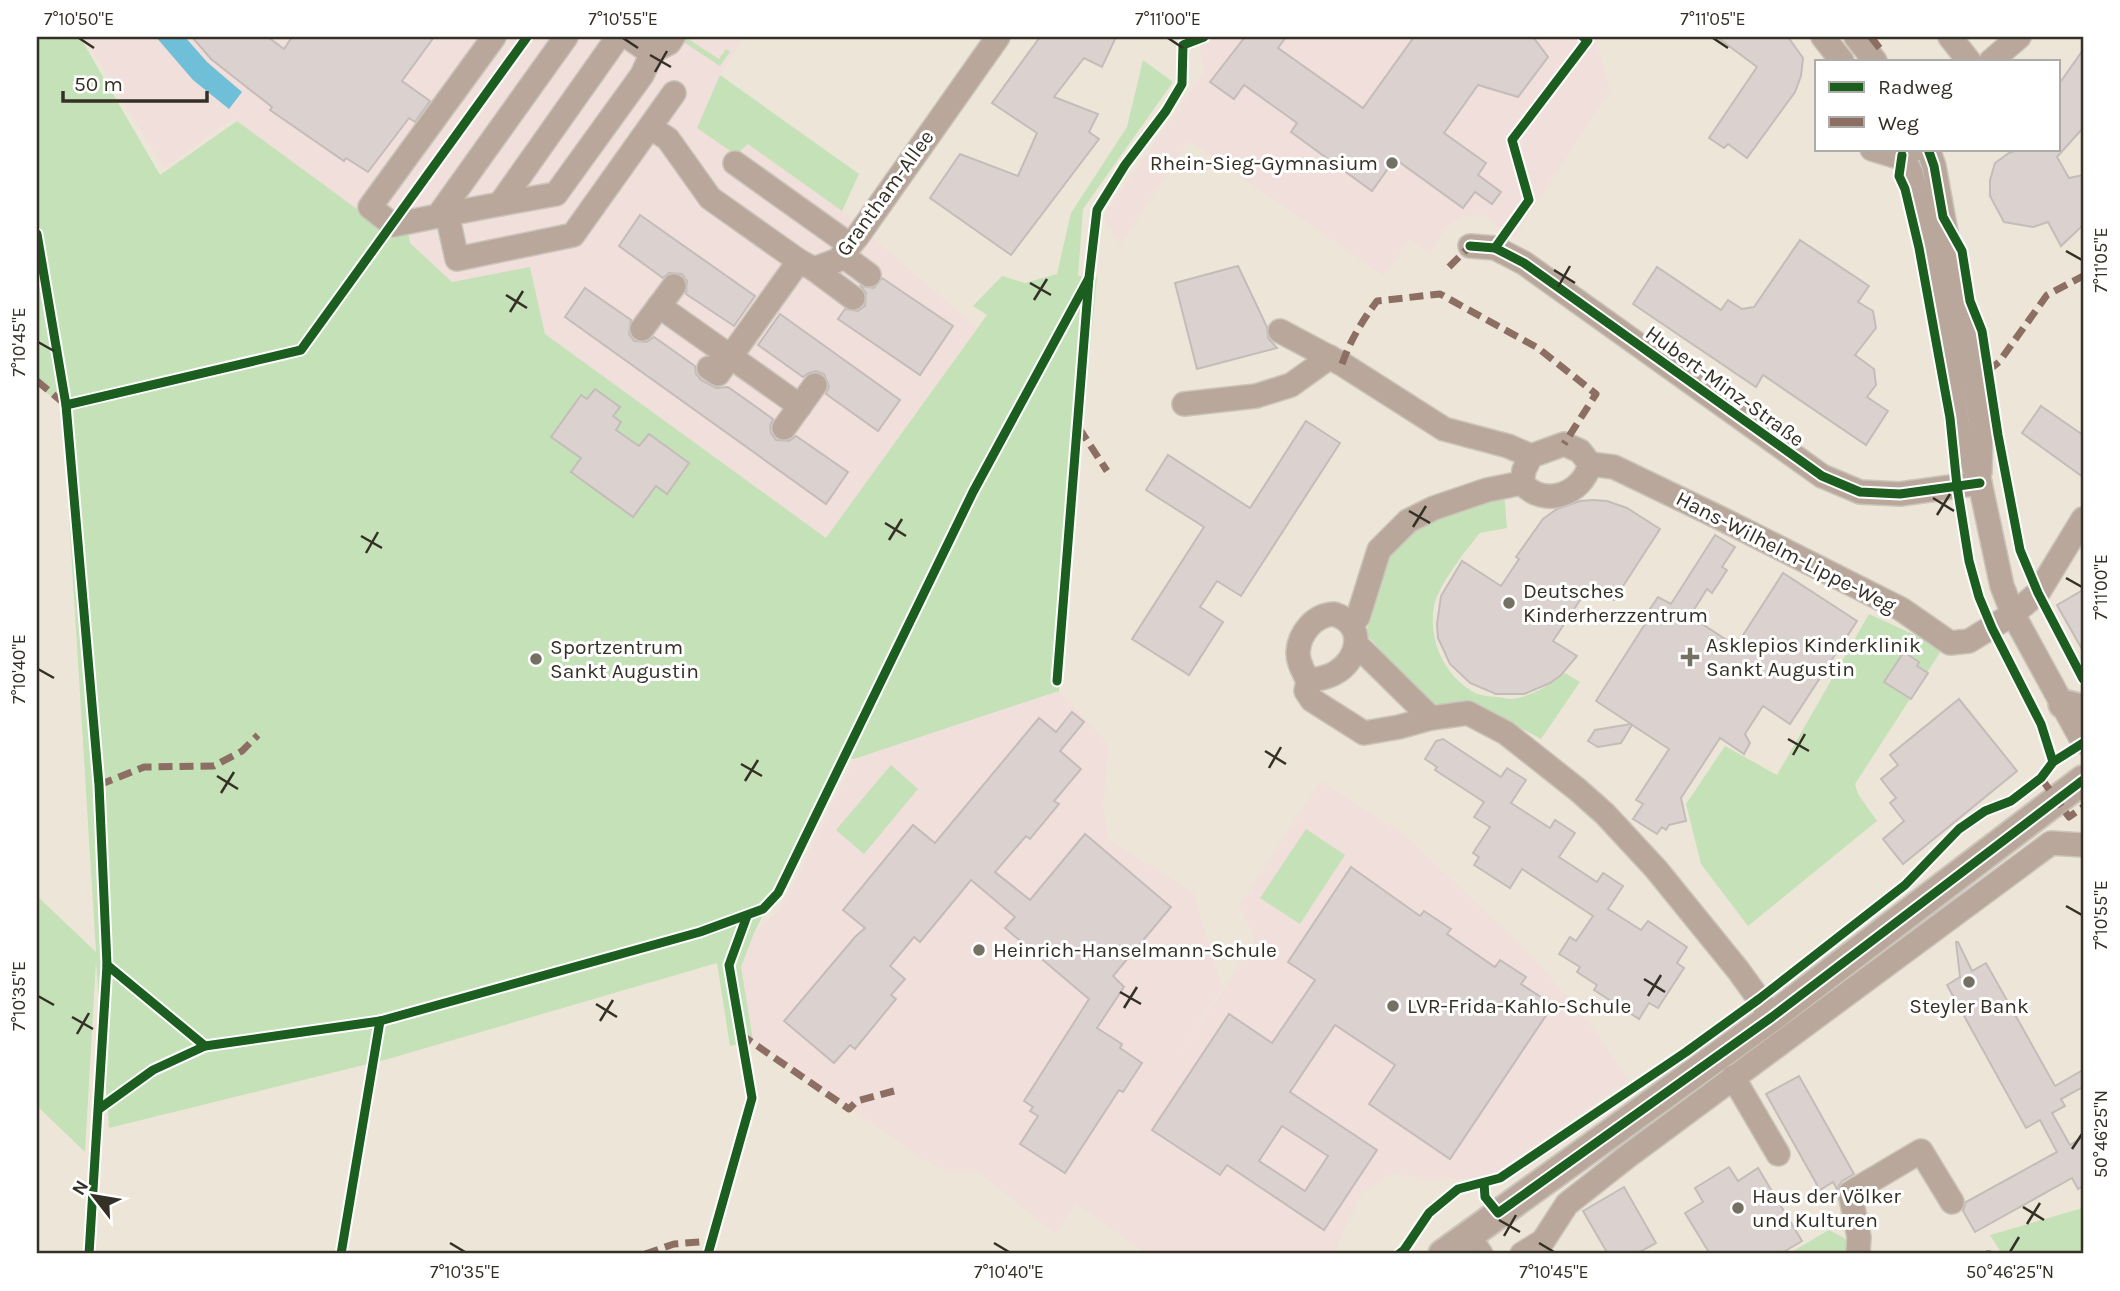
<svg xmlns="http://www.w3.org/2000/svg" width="2120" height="1291" font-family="Karla,sans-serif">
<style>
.education{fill:#f1dfdc}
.green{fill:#c5e1b7}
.water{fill:#6ebfd7}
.building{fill:#dbd2d0;stroke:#c4bcb9;stroke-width:2;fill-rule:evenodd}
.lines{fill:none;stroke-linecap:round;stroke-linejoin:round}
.minor-casing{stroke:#cac4ba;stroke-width:26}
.major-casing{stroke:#cac4ba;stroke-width:32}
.minor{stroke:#b9a79c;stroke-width:23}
.major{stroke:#b8a79a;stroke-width:28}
.quiet{stroke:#8d6e63;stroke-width:7;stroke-dasharray:14 7;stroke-linecap:butt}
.cycleway-casing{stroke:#fff;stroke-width:13}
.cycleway{stroke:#1b5e20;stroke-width:9}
.ticks{fill:none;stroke:#353026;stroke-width:2.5}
.poi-dot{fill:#757064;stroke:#fff;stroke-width:2.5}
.labels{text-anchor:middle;stroke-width:6;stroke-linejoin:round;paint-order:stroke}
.poi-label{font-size:21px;fill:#353026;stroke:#fff;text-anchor:start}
.street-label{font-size:21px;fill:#353026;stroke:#fff}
.neatline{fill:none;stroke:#353026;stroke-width:2.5}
.ticks-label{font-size:18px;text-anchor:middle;fill:#353026}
</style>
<rect width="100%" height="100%" fill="#ede6d8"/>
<g class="education">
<path d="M 84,37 L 745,37 L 722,71 L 698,128 L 748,144 L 842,211 L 977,328 L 826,538 L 545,334 L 530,268 L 452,282 L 410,243 L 391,234 L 233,118 L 164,169 Z"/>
<path d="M 1198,37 L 1595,37 L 1610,90 L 1514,238 L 1483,215 L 1463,216 L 1447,226 L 1431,254 L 1409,239 L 1384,276 L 1189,141 L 1120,245 L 1103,216 L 1204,72 Z"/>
<path d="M 1059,691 L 1109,745 L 1103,807 L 1109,840 L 1193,892 L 1222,988 L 1173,1062 L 1224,989 L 1255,938 L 1239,906 L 1321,781 L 1406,836 L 1533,957 L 1589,1023 L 1629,1080 L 1487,1178 L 1426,1180 L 1393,1173 L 1362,1193 L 1333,1254 L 1147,1254 L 1076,1204 L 1055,1234 L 977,1171 L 948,1172 L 924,1160 L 753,1040 L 741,967 L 754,933 L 777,912 L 791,889 L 854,759 Z"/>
</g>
<g class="green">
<path d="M 37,37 L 80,37 L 160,175 L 237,121 L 391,234 L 408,232 L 410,243 L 452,282 L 530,267 L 545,334 L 826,538 L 987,315 L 973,306 L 1002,276 L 1025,283 L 1057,274 L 1071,213 L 1127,127 L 1143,60 L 1173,82 L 1083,209 L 1078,276 L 1097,277 C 1083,415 1075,553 1059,691 L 854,759 L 841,759 L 754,933 L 741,967 L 753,1040 L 730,1046 L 717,963 L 388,1059 L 109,1128 L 96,961 L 85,1152 L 37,1106 L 37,896 L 96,952 L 62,405 L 37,385 Z"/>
<path d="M 685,37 L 719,59 L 726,49 L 730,52 L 720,66 L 682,41 Z"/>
<path d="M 720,75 L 859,174 L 842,211 L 748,144 L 736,155 L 697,128 Z"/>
<path d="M 1504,493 L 1507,528 L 1480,533 C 1466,550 1439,584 1434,606 C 1428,640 1444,676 1475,693 C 1481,696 1490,696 1496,697 C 1501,697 1507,699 1512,699 C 1533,696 1549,685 1565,673 L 1580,682 L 1541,739 C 1500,718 1478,697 1431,706 L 1366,634 C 1374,608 1373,579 1384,554 C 1398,525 1474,504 1504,493 Z"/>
<path d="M 1869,614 L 1943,648 L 1855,784 L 1858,794 L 1877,821 L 1748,926 L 1701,864 L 1686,804 L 1725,746 L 1777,775 Z"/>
<path d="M 891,765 L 918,789 L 864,854 L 836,830 Z"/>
<path d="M 1306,829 L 1345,855 L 1300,924 L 1260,898 Z"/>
<path d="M 2083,1208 L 2083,1254 L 2002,1254 L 1990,1235 Z"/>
<path d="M 1829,1230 L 1875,1254 L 1788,1254 Z"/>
</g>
<path class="water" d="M 156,37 L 185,37 L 207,62 L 242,92 L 229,109 L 193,80 Z"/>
<g class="building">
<path d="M 192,37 L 268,37 L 284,49 L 292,37 L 434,37 L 402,81 L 430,101 L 415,122 L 409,118 L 368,172 L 346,158 L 344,161 L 270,110 L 272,107 L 211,59 Z"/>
<path d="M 1040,37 L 1116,37 L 1102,67 L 1084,58 L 1054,97 L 1098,114 L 1089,132 L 1099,139 L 1011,255 L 930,198 L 960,154 L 1018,176 L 1037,133 L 992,103 Z"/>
<path d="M 1245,37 L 1286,37 L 1278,48 L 1363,108 L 1414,37 L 1533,37 L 1548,57 L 1518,97 L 1478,85 L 1444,133 L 1486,163 L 1478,175 L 1501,192 L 1492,204 L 1475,192 L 1463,208 L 1395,159 L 1372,191 L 1291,132 L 1297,123 L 1244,85 L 1234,99 L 1210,82 Z"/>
<path d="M 1717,37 L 1788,37 L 1803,58 L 1801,76 L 1795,92 L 1747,158 L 1728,144 L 1724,148 L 1709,138 L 1757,67 Z"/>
<path d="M 2083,50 L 2083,128 L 2057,157 L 2069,178 L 2083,175 L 2083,225 L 2061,246 L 2048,222 L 2033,227 L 2004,222 L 1990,196 L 1990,180 L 1995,163 L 2009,153 L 2020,149 L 2059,149 L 2059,84 Z"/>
<path d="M 640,215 L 755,296 L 734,326 L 686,294 L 687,281 L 682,274 L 669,273 L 663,278 L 619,246 Z"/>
<path d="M 1800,240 L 1869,286 L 1858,302 L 1873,311 L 1876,328 L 1855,355 L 1874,369 L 1876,385 L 1867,397 L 1888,411 L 1866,445 L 1763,375 L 1756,387 L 1633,304 L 1657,267 L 1721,310 L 1728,300 L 1742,309 L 1754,307 Z"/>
<path d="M 1238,266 L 1267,327 L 1268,338 L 1277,348 L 1197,369 L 1175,283 Z"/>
<path d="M 882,278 L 953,326 L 920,375 L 838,319 L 845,309 L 858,311 L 865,306 L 866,293 L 861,286 L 874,288 Z"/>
<path d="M 585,288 L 631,320 L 629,334 L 634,341 L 647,342 L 654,337 L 695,366 L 696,374 L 701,380 L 716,388 L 728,387 L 773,419 L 770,426 L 771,433 L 776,440 L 789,441 L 796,436 L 848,472 L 826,504 L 565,317 Z"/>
<path d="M 780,314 L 900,400 L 878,431 L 826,394 L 829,386 L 824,374 L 816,371 L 809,373 L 803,377 L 758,345 Z"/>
<path d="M 595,389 L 620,407 L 613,416 L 621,422 L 616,430 L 639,446 L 649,434 L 689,463 L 667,494 L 656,486 L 633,517 L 571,472 L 581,458 L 551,437 L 581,395 L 587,399 Z"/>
<path d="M 2041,406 L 2083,435 L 2083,477 L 2022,433 Z"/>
<path d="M 1306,421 L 1340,443 L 1241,596 L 1217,581 L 1200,607 L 1223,622 L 1189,675 L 1132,639 L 1204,527 L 1146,490 L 1168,455 L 1250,508 Z"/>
<path d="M 1593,500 L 1607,501 L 1627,508 L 1660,529 L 1614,600 L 1590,585 L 1553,641 L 1577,656 L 1561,675 L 1550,683 L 1524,694 L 1496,694 L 1470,683 L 1450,664 L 1438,638 L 1437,624 L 1441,596 L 1462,561 L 1501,586 L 1519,559 L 1516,557 L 1543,519 L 1557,509 L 1580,501 Z"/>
<path d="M 1715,535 L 1735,547 L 1722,567 L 1727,570 L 1712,593 L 1707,589 L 1690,616 L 1736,646 L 1783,573 L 1857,621 L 1790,724 L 1763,706 L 1745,734 L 1750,743 L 1744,754 L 1720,738 L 1681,798 L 1686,821 L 1669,825 L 1666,830 L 1662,827 L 1657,834 L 1633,819 L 1643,804 L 1636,800 L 1669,749 L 1632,725 L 1621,743 L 1598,747 L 1588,741 L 1595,730 L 1631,724 L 1596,701 L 1647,621 L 1643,619 L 1658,597 L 1671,604 Z"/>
<path d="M 2083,590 L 2083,651 L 2057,605 Z"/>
<path d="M 1904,652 L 1919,662 L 1917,666 L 1928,673 L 1911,699 L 1884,682 Z"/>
<path d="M 1959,699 L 2017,771 L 1903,864 L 1883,839 L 1904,821 L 1890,803 L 1896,798 L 1881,779 L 1898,765 L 1890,755 Z"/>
<path d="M 1072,712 L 1084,722 L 1060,751 L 1081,769 L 1054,801 L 1059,804 L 1030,839 L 1026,836 L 995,872 L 1030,900 L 1085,834 L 1171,907 L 1113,976 L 1124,987 L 1097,1028 L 1122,1044 L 1120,1048 L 1142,1063 L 1123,1092 L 1119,1090 L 1065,1173 L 1020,1144 L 1038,1116 L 1030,1111 L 1033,1107 L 1024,1101 L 1089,999 L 1005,928 L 1015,917 L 971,880 L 920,942 L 914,937 L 890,966 L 905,979 L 891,995 L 896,999 L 855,1049 L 850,1045 L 834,1063 L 784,1021 L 855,937 L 865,928 L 843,910 L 913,825 L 935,843 L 1039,718 L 1056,732 Z"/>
<path d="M 1443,739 L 1501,777 L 1507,768 L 1526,780 L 1511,803 L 1550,828 L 1555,820 L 1575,833 L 1559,857 L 1597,882 L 1603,873 L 1623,886 L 1608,909 L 1641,930 L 1648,921 L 1687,947 L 1677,963 L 1684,968 L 1658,1008 L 1649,1003 L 1639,1019 L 1594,990 L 1597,985 L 1577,972 L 1580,967 L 1559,954 L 1570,937 L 1576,941 L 1593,916 L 1522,869 L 1510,888 L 1474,865 L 1479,857 L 1473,853 L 1490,827 L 1474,817 L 1484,802 L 1435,770 L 1437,767 L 1425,759 L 1436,741 Z"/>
<path d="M 1351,867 L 1420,916 L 1424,911 L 1451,929 L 1447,934 L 1495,967 L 1500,960 L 1526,977 L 1521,984 L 1553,1005 L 1450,1159 L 1369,1104 L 1395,1065 L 1335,1025 L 1290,1092 L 1377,1150 L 1324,1230 L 1227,1165 L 1220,1175 L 1152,1130 L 1229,1014 L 1272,1043 L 1315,980 L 1288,962 ZM 1282,1126 L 1328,1156 L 1305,1191 L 1259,1161 Z"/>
<path d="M 1956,942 L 1958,942 L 1972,971 L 1986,963 L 2055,1086 L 2083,1070 L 2083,1087 L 2061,1099 L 2065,1106 L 2052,1113 L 2070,1145 L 2083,1137 L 2083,1186 L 2078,1189 L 2072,1178 L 1975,1232 L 1963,1211 L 1966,1202 L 2057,1152 L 2040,1120 L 2026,1128 L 1947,985 L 1960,977 Z"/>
<path d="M 1799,1076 L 1854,1174 L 1842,1181 L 1837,1189 L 1833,1182 L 1820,1190 L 1766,1094 Z"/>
<path d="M 1729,1167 L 1738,1181 L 1758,1168 L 1802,1241 L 1780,1254 L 1710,1254 L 1685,1213 L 1703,1202 L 1695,1188 Z"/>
<path d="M 1624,1187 L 1656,1243 L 1636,1254 L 1608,1254 L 1583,1211 Z"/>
</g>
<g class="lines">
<g class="minor-casing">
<g id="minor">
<path d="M 494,37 L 370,207 L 393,225 L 438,216 L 566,37"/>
<path d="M 1823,37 L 1842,61"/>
<path d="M 1856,37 L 1875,61"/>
<path d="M 1950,37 L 1969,61"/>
<path d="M 653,51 L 669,43 L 673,37"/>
<path d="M 1991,61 L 2019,37"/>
<path d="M 650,127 L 668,139 L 710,198 L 799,261 L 814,269 L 838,260 L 857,237 L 998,37"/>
<path d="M 1872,149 L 1895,156 L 1915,149"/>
<path d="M 1928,149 L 1934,166 L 1981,424 L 1980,472"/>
<path d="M 1902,155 L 1911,173 L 1923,221 L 1958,427 L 1980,483 L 2002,586 L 2013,614 L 2083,742"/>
<path d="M 735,163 L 850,245"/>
<path d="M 500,204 L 556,194 L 642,75 L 653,51 L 644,48 L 628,37"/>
<path d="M 447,214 L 457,259 L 573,235 L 674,93"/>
<path d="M 438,216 L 500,204 L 618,37"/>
<path d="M 1470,246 L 1495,248 L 1524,263 L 1822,476 L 1860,492 L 1900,494 L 1980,483"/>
<path d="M 842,255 L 869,275"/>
<path d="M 814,269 L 853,298"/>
<path d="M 659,306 L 800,406"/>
<path d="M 642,329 L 674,286"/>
<path d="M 1280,331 L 1342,364 L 1444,429 L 1508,446 L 1531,456"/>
<path d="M 709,368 L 718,374 L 799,261"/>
<path d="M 1184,404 L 1256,396 L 1291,385 L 1330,357"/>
<path d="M 784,428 L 815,385"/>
<path d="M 1564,444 L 1580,451 L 1590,464 C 1582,495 1544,508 1522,483 L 1524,470 L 1531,456 Z"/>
<path d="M 1590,464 L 1614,467 L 1718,517 L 1901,609 L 1950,643 L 1969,641 L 2013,614 L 2038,593 L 2083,519"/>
<path d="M 1334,614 C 1366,624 1360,659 1335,673 C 1327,678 1317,679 1308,681 C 1304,672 1298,663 1298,653 C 1299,633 1314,615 1334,614 Z"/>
<path d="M 1352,624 L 1358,617 L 1379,550 L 1408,521 L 1434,508 L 1487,490 L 1522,483"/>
<path d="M 1356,644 L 1431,718"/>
<path d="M 1308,681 L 1306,691 L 1312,700 L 1364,733 L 1399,727 L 1431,718 L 1468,713 L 1506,733 L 1578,790 L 1605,814 L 1656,869 L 1738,970 L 1772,1017"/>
<path d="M 1733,1077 L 1778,1154"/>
<path d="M 1468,1235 L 1481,1254"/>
<path d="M 1522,1254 L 1543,1241 L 1567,1204 L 1628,1156 L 2051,843 L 2083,845"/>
<path d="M 1858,1254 L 1859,1237 L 1850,1193 L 1921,1151 L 1952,1202"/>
</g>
</g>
<g class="major-casing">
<g id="major">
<path d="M 2063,704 L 2083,709"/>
<path d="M 1443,1254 L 1772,1017 L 2083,780"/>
</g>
</g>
<use href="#minor" class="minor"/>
<use href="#major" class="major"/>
<g class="quiet">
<path d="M 1871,37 L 1881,50"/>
<path d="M 1449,267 L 1470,246"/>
<path d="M 1342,364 C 1350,341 1362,321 1377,301 L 1440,294 L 1538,348 L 1596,394 L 1564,444"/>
<path d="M 1988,371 L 1999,362 L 2047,295 L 2083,276"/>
<path d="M 37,381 L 66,405"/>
<path d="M 1079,428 L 1107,471"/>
<path d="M 2041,778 L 2069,817 L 2083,807"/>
<path d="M 99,785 L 144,767 L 214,766 L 242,751 L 258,735"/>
<path d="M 740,1034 L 849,1109 L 857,1101 L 894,1091"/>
<path d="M 645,1254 L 674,1244 L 712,1241"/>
<path d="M 1986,1254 L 1991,1254"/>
</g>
<g class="cycleway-casing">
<g id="cycleway">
<path d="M 1928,149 L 1934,166 L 1943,217 L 1962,251 L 1970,301 L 1982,331 L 1998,435 L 2020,550 L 2038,593 L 2083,679"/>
<path d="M 1902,155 L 1899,176 L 1905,189 L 1919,248 L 1950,418 L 1957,486 L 1969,561 L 1979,597 L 1992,628 L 2041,724 L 2053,762"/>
<path d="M 37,234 L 66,405 L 99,785 L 107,965 L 89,1254"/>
<path d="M 1470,246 L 1495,248 L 1524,263 L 1822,476 L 1860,492 L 1900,494 L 1980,483"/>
<path d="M 1495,248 L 1529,200 L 1512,140 L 1588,40 L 1583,37"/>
<path d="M 66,405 L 301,350 L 527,37"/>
<path d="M 1057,681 L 1089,278 L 1097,210 L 1125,165 L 1166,111 L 1182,84 L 1183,45 L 1204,37"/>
<path d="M 107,965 L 205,1046 L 380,1021 L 700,932 L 763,909 L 778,893 L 783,883 L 973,492 L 1089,278"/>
<path d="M 99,1109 L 153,1070 L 205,1046"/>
<path d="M 1484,1183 L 1485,1197 L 1498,1213 L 1772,1017 L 2083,780"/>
<path d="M 341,1254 L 380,1021"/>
<path d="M 708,1254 L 752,1098 L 729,965 L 747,916"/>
<path d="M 1399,1254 L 1404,1250 L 1429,1213 L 1458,1189 L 1500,1178 L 1686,1052 L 1759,999 L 1905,885 L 1959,829 L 1985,811 L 2011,801 L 2041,778 L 2053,762 L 2083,743"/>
</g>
</g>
<use href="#cycleway" class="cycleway"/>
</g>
<path class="ticks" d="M 79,38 L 94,48M 623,38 L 638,48M 1168,38 L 1183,48M 1713,38 L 1728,48M 650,55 L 671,67M 655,72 L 667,51M 2066,251 L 2082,260M 1554,270 L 1575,283M 1030,283 L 1051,295M 1558,287 L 1570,266M 506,295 L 527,308M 1034,300 L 1047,279M 510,312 L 523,291M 38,342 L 54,351M 1933,498 L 1954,511M 1409,511 L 1430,523M 1937,515 L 1950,494M 885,523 L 906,536M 1413,527 L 1426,506M 361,536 L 382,548M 889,540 L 902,519M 366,553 L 378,532M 2066,578 L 2082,587M 38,669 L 54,678M 1788,739 L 1809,751M 1265,751 L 1286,764M 1793,755 L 1805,734M 741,764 L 762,776M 1269,768 L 1281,747M 217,776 L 238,789M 745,781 L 758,760M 221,793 L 234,772M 2066,906 L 2082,915M 1644,979 L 1665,992M 1120,992 L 1141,1004M 38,996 L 54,1005M 1648,996 L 1661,975M 596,1004 L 617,1017M 1124,1008 L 1137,987M 72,1017 L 93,1029M 600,1021 L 613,1000M 77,1034 L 89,1013M 2072,1149 L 2082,1134M 2023,1207 L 2044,1220M 1499,1220 L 1520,1232M 2027,1224 L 2040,1203M 1504,1236 L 1516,1215M 450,1243 L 465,1252M 994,1243 L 1009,1252M 1539,1243 L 1554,1252M 2010,1252 L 2019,1237"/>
<g class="poi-dot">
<circle cx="1392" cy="163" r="7"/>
<circle cx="1509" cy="603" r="7"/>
<path d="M1686.5 646.5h7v7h7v7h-7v7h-7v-7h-7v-7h7z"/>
<circle cx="536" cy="659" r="7"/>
<circle cx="979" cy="950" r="7"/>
<circle cx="1969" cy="982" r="7"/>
<circle cx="1393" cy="1006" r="7"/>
<circle cx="1738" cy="1208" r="7"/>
</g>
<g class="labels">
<g class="poi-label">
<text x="1378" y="170" text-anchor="end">Rhein-Sieg-Gymnasium</text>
<text x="1523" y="598">Deutsches<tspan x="1523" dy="24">Kinderherzzentrum</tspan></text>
<text x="1706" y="652">Asklepios Kinderklinik<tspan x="1706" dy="24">Sankt Augustin</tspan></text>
<text x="550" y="654">Sportzentrum<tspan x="550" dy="24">Sankt Augustin</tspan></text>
<text x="993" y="957">Heinrich-Hanselmann-Schule</text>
<text x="1407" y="1013">LVR-Frida-Kahlo-Schule</text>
<text x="1969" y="1013" text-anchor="middle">Steyler Bank</text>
<text x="1752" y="1203">Haus der Völker<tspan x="1752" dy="24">und Kulturen</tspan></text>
</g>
<g class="street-label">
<text transform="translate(885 193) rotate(-54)" y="7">Grantham-Allee</text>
<text transform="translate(1725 386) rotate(36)" y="7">Hubert-Minz-Straße</text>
<text transform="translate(1786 552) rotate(27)" y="7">Hans-Wilhelm-Lippe-Weg</text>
</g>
</g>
<rect width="2120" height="1291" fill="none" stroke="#ffffff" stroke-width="77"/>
<rect x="1815" y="60" width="245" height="91" fill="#ffffff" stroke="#aeaca8" stroke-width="2"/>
<rect x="1829" y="82" width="35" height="10" fill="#1b5e20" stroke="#aeaca8" stroke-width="2"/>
<text x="1878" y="94" font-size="21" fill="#353026">Radweg</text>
<rect x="1829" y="117" width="35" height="10" fill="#8d6e63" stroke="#aeaca8" stroke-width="2"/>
<text x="1878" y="130" font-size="21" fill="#353026">Weg</text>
<g transform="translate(94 1196) rotate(301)" stroke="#ffffff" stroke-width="5" paint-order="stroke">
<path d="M0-5L12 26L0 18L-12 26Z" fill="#353026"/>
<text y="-10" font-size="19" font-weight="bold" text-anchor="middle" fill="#353026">N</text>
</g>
<path d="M63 91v10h144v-10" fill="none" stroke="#353026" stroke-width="3.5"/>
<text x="74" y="91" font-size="21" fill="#353026" stroke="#ffffff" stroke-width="5" paint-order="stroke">50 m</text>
<rect x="38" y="38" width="2044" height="1214" class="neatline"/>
<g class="ticks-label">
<text x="79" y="25">7°10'50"E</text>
<text x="623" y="25">7°10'55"E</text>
<text x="1168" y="25">7°11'00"E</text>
<text x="1713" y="25">7°11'05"E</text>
<text transform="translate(2101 260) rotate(-90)" y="6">7°11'05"E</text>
<text transform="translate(19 342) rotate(-90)" y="6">7°10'45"E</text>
<text transform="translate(2101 587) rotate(-90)" y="6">7°11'00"E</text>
<text transform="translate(19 669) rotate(-90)" y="6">7°10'40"E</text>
<text transform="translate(2101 915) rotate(-90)" y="6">7°10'55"E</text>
<text transform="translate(19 996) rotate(-90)" y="6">7°10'35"E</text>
<text transform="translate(2101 1134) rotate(-90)" y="6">50°46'25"N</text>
<text x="465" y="1278">7°10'35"E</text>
<text x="1009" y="1278">7°10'40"E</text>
<text x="1554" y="1278">7°10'45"E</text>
<text x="2010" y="1278">50°46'25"N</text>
</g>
</svg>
